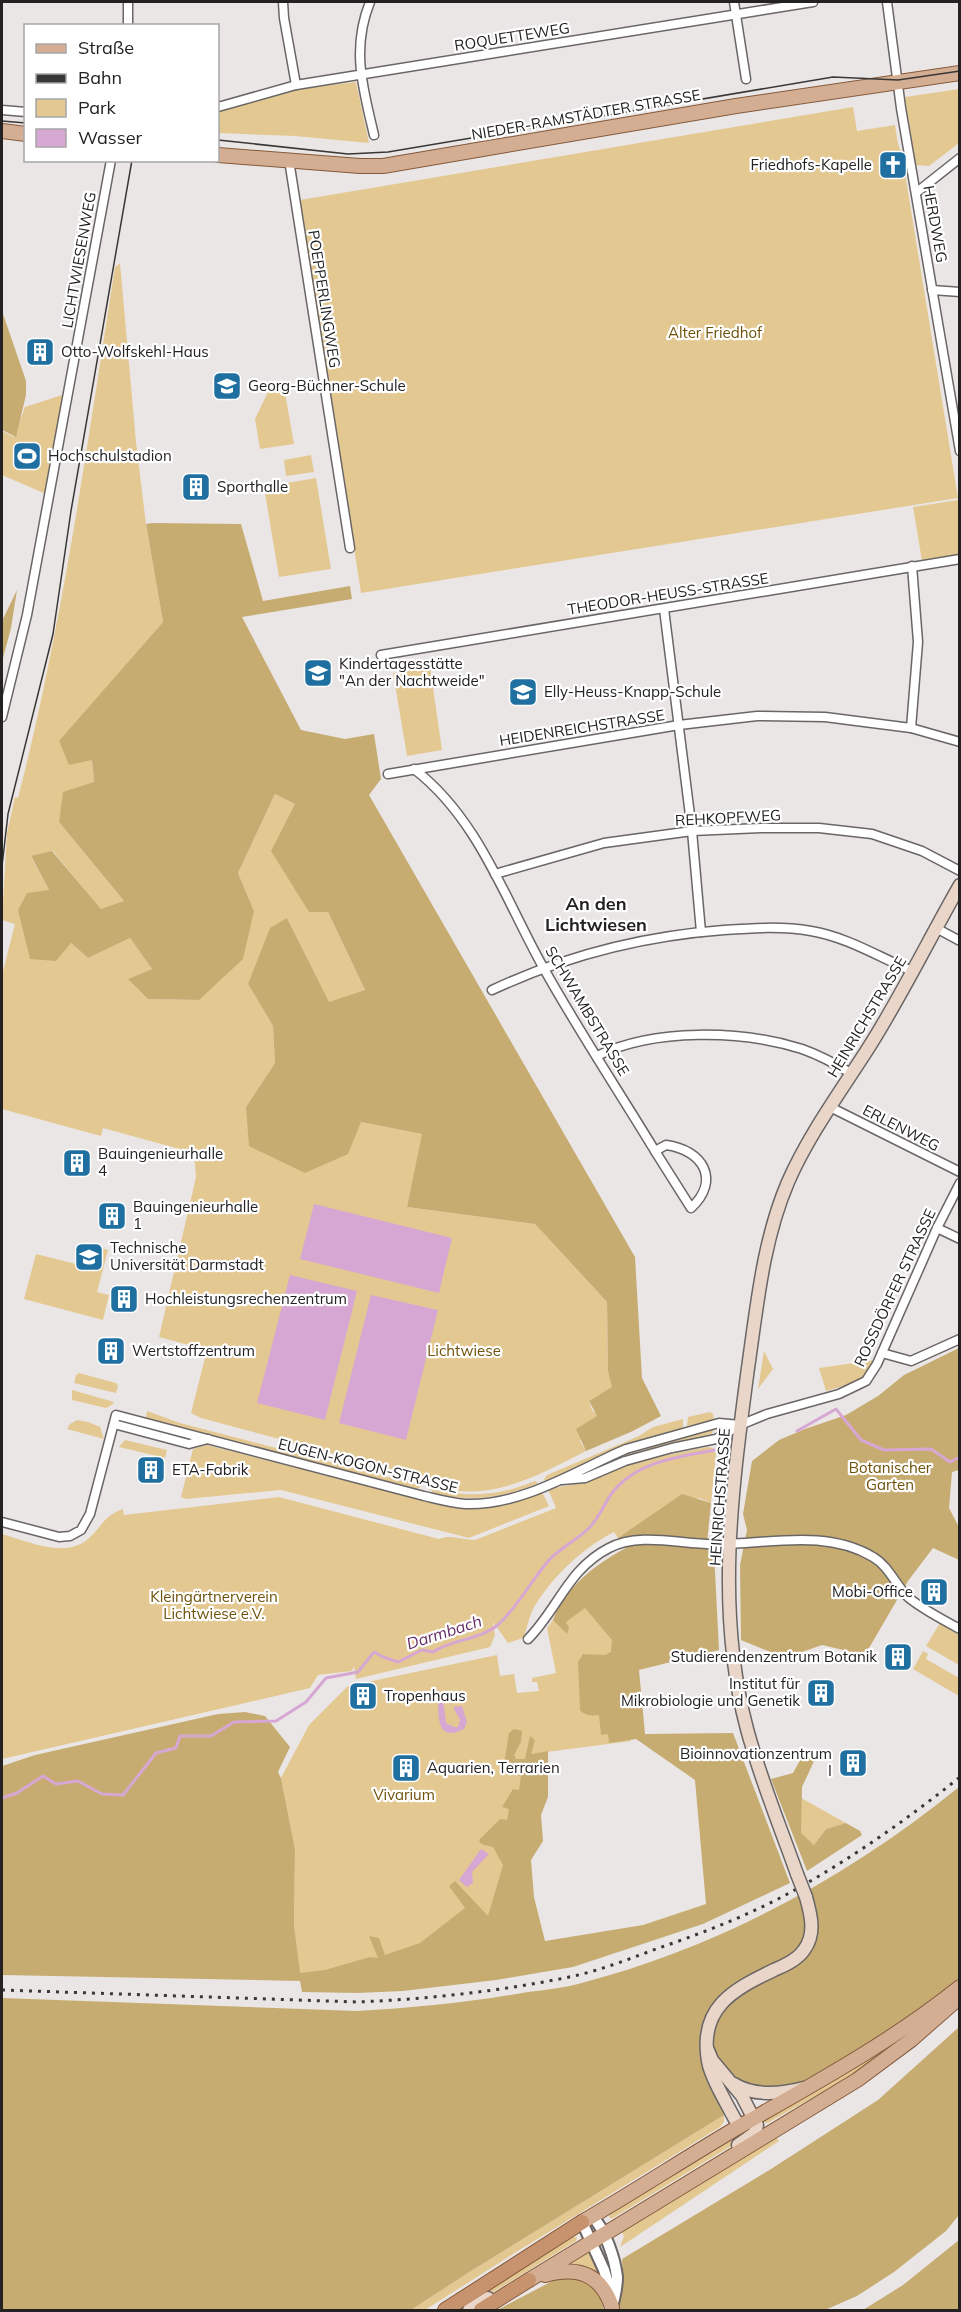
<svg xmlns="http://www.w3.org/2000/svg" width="961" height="2312" font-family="Mulish,sans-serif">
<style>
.green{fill:#e3c892}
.forest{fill:#c7ac72}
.water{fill:#d7a7d4}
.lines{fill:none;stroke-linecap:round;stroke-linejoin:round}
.stream{stroke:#d7a7d4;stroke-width:3}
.minor-casing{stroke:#6a6665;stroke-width:11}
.tertiary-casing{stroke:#6a6665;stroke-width:14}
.secondary-casing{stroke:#6a6665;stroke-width:15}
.primary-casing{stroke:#845a3c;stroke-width:16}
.trunk-casing{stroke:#845a3c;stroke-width:16}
.minor{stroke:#fff;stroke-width:8}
.tertiary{stroke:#fff;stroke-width:10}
.secondary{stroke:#ead6c9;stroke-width:12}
.primary{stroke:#d4ae92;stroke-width:14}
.trunk{stroke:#c6936e;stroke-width:14}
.tram{stroke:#3a3737;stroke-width:1.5}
.rail{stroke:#3a3737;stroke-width:3;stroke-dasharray:3 6;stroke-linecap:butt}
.secondary-bridge-casing{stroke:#6a6665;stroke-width:15;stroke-linecap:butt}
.secondary-bridge{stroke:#ead6c9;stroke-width:12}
.labels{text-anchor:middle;stroke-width:4.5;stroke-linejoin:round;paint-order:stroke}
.street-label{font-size:15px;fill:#232121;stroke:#fff}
.poi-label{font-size:15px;fill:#232121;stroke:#fff;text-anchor:start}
.park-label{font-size:15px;fill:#6e520a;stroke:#fff}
.water-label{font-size:16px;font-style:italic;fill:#652c64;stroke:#fff}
.quarter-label{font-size:18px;font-weight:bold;fill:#232121;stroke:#fff}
</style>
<rect width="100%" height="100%" fill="#ebe6e6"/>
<g class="green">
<path d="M 356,82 L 369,143 L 295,136 L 218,133 L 218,110 L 297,89 Z"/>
<path d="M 959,89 L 959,143 L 929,166 L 915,165 L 905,97 Z"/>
<path d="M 853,107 L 857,131 L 895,125 L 898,144 L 902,155 L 958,498 L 361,593 L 300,200 Z"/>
<path d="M 120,263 L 136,442 L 146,524 L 163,622 L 59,742 L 92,760 L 94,782 L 59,822 L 124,901 L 101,910 L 53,851 L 31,857 L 49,890 L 71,943 L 88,958 L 130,938 L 152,969 L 129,979 L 148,999 L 199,1000 L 254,911 L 238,873 L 275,794 L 295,804 L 328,912 L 365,990 L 329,1003 L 287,918 L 248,984 L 273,1026 L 275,1063 L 246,1107 L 361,1122 L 423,1134 L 407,1207 L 535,1224 L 607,1302 L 608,1371 L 613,1387 L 589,1401 L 592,1410 L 598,1416 L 580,1441 L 586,1451 C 529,1480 474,1512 411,1474 L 201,1418 L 191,1413 L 207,1350 L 159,1337 L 196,1177 L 194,1153 L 103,1128 L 101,1136 L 2,1109 L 2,975 L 15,924 L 2,920 L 7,833 L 15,797 L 18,798 C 63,623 87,445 115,267 Z"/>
<path d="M 284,387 L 294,444 L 260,449 L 255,419 L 269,390 Z"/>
<path d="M 65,394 L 46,494 L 2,475 L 2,431 L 14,437 L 25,407 Z"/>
<path d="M 311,455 L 314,472 L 286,476 L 284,460 Z"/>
<path d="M 316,478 L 331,569 L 279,577 L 264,487 Z"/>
<path d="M 958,500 L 959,554 L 922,561 L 913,507 Z"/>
<path d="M 430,667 L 442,750 L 407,756 L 393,673 Z"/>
<path d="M 98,1247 L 108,1250 L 97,1292 L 109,1295 L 103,1320 L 24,1299 L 36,1254 L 92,1268 Z"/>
<path d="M 764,1351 L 773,1369 L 758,1389 Z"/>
<path d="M 875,1360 C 867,1381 847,1385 826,1391 L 819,1368 Z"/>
<path d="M 79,1373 L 116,1383 L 118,1386 L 116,1393 L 74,1383 L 76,1375 Z"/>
<path d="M 72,1390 L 114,1402 L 113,1404 L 106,1408 L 72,1400 Z"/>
<path d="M 147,1411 L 180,1423 L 422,1486 L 417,1489 L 146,1418 Z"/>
<path d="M 710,1412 L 713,1414 L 714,1420 L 687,1426 L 688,1417 Z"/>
<path d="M 683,1419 L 683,1428 L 619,1448 L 545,1481 L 544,1479 L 547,1475 L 639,1436 L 653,1427 Z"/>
<path d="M 77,1420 L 88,1422 L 100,1427 L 104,1439 L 67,1429 L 70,1424 Z"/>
<path d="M 713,1430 L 712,1434 L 637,1452 L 588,1473 L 587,1471 L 636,1450 Z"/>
<path d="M 125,1440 L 167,1450 L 165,1458 L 119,1447 Z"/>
<path d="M 207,1445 L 446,1506 C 484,1510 508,1506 542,1492 L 549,1506 L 469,1538 L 281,1490 L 186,1499 L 181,1497 L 193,1449 Z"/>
<path d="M 707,1447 L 713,1448 L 716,1453 L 711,1503 L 699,1498 L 642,1523 L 618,1538 L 614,1532 C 583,1548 555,1574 536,1604 C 529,1614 528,1627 523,1638 L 508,1643 L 493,1622 L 495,1635 L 490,1647 L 356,1679 L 354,1666 L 352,1671 L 318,1675 L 310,1688 L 297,1691 L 2,1759 L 2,1534 C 27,1541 65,1559 88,1539 C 102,1527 103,1516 123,1509 L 124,1515 L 279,1497 L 439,1539 C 451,1534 462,1540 475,1540 L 556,1508 L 548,1489 L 582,1483 L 638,1461 Z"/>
<path d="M 535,1481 L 538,1483 C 504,1498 471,1502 434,1494 L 430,1489 C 472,1497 496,1497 535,1481 Z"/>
<path d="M 573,1593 L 609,1593 L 631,1741 L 531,1754 L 487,1970 L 300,1981 L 294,1925 L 295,1849 L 281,1778 L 309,1725 L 348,1686 L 497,1655 L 500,1676 L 514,1674 L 517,1693 L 539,1691 L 537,1682 L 532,1682 L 532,1678 L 556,1673 L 547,1628 Z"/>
<path d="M 940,1623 L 959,1635 L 959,1665 L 926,1646 Z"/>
<path d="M 923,1651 L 928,1654 L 926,1659 L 959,1678 L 959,1696 L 913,1669 Z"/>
<path d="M 801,1798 L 846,1823 L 826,1829 L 814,1845 L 800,1833 Z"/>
<path d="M 954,1998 C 907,2051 829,2087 768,2123 L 765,2123 L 765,2118 L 890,2046 Z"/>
<path d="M 724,2115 L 724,2122 L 720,2127 L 513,2254 L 425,2310 L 411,2310 L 471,2271 Z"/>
<path d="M 775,2135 L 779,2141 L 620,2247 L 624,2236 L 620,2229 Z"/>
<path d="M 736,2136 L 740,2137 L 739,2141 L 613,2218 L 609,2218 L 610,2214 Z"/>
<path d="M 573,2237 L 577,2237 L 576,2241 L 464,2310 L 454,2310 Z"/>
<path d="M 591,2251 L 604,2279 L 566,2267 Z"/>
</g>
<g class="forest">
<path d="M 2,311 L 26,381 L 26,395 L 16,437 L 2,430 Z"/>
<path d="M 152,523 L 241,524 L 263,601 L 350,586 L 352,599 L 242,617 L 301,730 L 345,739 L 374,734 L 381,779 L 369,795 L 635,1257 L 642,1378 L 661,1416 L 633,1431 L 586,1451 L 576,1429 L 597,1416 L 589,1401 L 612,1387 L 608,1371 L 607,1302 L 535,1224 L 407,1207 L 422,1134 L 361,1122 L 348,1154 L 305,1173 L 249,1146 L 246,1107 L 275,1063 L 273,1026 L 248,984 L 270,928 L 287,918 L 329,1002 L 365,990 L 328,912 L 309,912 L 271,851 L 295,804 L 275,794 L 238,873 L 254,911 L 243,959 L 199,1000 L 148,999 L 128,979 L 152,969 L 130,938 L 88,958 L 71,943 L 56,961 L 30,959 L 18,910 L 27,893 L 49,890 L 31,856 L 52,851 L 101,909 L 124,901 L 59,822 L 63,792 L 94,782 L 92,760 L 69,765 L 59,741 L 163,622 L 146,524 Z"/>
<path d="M 17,590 L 11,628 L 2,662 L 2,621 Z"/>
<path d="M 959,1348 L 959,1470 L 952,1472 L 949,1508 L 959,1527 L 959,1560 L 933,1548 L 908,1581 L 865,1655 L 822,1645 L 785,1658 L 741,1640 L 740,1565 L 747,1530 L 743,1514 L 752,1461 L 779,1440 L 805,1429 L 846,1415 L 878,1396 L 904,1375 Z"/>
<path d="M 682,1494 L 711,1503 L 707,1543 L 714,1552 L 719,1650 L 639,1670 L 645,1734 L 733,1733 L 790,1883 L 703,1924 L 573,1967 L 496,1980 L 403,1991 L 357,1993 L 302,1992 L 300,1981 L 2,1975 L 2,1766 L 35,1755 L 218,1714 L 245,1712 L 265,1716 L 290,1747 L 278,1772 L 281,1778 L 295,1849 L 294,1925 L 300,1973 L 325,1970 L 370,1957 L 378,1958 L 369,1936 L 379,1938 L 385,1955 L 420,1943 L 465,1908 L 449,1886 L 455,1881 L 488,1916 L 503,1865 L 493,1847 L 481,1844 L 479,1840 L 500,1819 L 507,1820 L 509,1809 L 502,1807 L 513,1789 L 519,1790 L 521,1776 L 516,1775 L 504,1763 L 509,1733 L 514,1729 L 522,1731 L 521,1742 L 514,1755 L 516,1759 L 525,1759 L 530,1736 L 535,1740 L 531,1754 L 548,1751 L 548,1797 L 541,1815 L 543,1841 L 531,1860 L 534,1897 L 545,1941 L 643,1925 L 706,1904 L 695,1780 L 636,1739 L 609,1743 L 608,1734 L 601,1735 L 599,1715 C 592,1716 585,1716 580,1710 L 578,1662 L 583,1654 L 605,1655 L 611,1652 L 612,1640 L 585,1608 L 566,1622 L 569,1628 L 567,1634 L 553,1620 C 565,1587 596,1564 626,1548 L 618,1538 Z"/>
<path d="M 804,1753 L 815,1759 L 802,1787 L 801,1833 L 814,1845 L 826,1829 L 846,1823 L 860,1831 L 862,1835 L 807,1871 L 771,1779 L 793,1773 Z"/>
<path d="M 959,1787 L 959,1987 C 913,2020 809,2104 749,2087 C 734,2083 718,2073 704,2066 L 709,2084 L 724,2115 L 471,2271 L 411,2310 L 2,2310 L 2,1998 L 357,2011 C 414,2008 472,2002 528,1992 C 545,1990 562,1988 578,1984 C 718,1948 847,1878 959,1787 Z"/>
<path d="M 959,2027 L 959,2215 L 946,2231 L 894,2272 L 857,2296 L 825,2310 L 616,2310 L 623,2280 L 622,2259 L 771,2169 L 878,2100 Z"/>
<path d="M 959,2240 L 959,2310 L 863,2310 L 903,2285 Z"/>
<path d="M 573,2275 L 598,2289 L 604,2310 L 497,2310 L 558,2278 Z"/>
</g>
<g class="water">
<path d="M 314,1204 L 452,1238 L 439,1293 L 300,1259 Z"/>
<path d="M 290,1275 L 357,1291 L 325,1420 L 257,1403 Z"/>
<path d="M 371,1295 L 438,1310 L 406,1440 L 339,1423 Z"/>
<path d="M 438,1688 L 441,1700 L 443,1699 L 446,1723 L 454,1727 L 458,1727 L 460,1720 L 453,1707 L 462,1706 L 467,1722 L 464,1729 C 431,1746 440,1704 438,1688 Z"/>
<path d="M 481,1849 L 489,1854 L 472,1872 L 473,1883 L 467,1887 L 459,1880 Z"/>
</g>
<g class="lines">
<g class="stream">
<path d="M 797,1431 L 836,1409 L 861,1440 L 884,1450 L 931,1449 L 950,1462 L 960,1457"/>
<path d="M 2,1798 L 17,1793 L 43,1776 L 56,1784 L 78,1781 L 102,1794 L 123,1795 L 156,1753 L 176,1748 L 180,1736 L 211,1736 L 234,1722 L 276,1721 L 306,1702 L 326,1678 L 358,1672 L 374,1652 L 383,1657 L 398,1662 L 422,1650 L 433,1652 C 454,1638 479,1641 499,1624 C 519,1605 532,1579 550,1559 C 562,1547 578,1539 589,1528 C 599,1518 604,1504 612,1493 C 637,1461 678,1457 715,1450"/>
</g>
<g class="minor-casing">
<g id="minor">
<path d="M 283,2 L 284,18 L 296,85"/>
<path d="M 370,2 C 351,49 363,88 374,135"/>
<path d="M 734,2 L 746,79"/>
<path d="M 887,2 L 901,108 L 960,451"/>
<path d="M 128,26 L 128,2"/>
<path d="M 218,107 L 296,85 L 813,2"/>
<path d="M 2,110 L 26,112"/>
<path d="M 289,160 L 350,548"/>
<path d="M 917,192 L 960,158"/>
<path d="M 932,290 L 960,292"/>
<path d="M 664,609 L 692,831 L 701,932"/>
<path d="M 381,655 L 960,559"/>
<path d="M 2,717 L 27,615 L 111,160"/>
<path d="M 911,728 L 918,642 L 912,566"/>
<path d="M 414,769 C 478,818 505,899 543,967 C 578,1030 618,1090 655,1151"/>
<path d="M 388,774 L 679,725 L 757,716 L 825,717 L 911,728 L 960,742"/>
<path d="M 495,874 L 604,843 L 692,831 L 761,828 L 819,828 L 872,834 L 922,851 L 960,871"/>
<path d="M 936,928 L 960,941"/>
<path d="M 492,990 C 567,955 642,936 724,930 C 753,928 782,926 811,931 C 847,937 879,957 912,971"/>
<path d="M 597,1056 C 654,1028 742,1030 802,1049 C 819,1055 836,1064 852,1074"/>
<path d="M 830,1107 L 960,1172"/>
<path d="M 666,1145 C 703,1150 721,1180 691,1208 L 655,1151 Z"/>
<path d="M 937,1228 L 960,1239"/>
<path d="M 882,1353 L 911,1361 L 960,1339"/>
<path d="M 114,1424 L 189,1444 L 208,1439"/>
<path d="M 562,1480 L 585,1478 L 625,1461 L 672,1448 L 716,1439 L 740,1425 L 767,1414 L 839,1394 L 866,1381 L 877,1364 L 937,1228 L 960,1183"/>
<path d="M 2,1522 L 59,1537 L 70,1536 L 81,1530 L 90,1514 L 116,1415 L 424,1496 C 437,1499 451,1503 465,1504 C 522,1506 575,1471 626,1449 L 719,1423 L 740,1425"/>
<path d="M 528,1639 C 558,1609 568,1569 609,1548 C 639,1532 680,1544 712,1544 C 766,1545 824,1528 873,1557 C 889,1566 896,1586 909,1598 C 924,1610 943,1620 960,1629"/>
</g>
</g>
<g class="tertiary-casing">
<g id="tertiary">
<path d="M 592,2216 C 605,2229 615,2259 617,2277 C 617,2288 614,2300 611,2310"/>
<path d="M 582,2222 L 604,2270 L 612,2296"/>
</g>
</g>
<g class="secondary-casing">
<g id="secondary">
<path d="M 797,1874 C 780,1826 760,1778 747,1729 C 715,1610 732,1488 748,1368 C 757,1306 763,1240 788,1182 C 809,1134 841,1091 869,1047 C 902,995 929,939 960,885"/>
<path d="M 707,2048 L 712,2060 L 742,2096 L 757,2125 L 755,2133 L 738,2145"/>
<path d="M 734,2084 C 755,2097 781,2094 804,2088"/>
<path d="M 739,2127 C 730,2109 711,2079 708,2061 C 699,2008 732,1990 774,1970 C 785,1965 797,1960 804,1950 C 816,1934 811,1915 806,1897"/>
<path d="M 469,2310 L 488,2298"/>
</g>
</g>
<g class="primary-casing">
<g id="primary">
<path d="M 2,131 L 26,134"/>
<path d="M 218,155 L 360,166 L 383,166 L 736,106 L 960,73"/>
<path d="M 582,2222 C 634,2192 684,2159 735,2129 C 812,2085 890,2043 960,1987"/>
<path d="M 545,2275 C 578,2266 601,2274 612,2307"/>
<path d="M 529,2280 L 857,2080 L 911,2040 L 960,1997"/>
</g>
</g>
<g class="trunk-casing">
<g id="trunk">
<path d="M 445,2310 L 582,2222"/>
<path d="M 481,2310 L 529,2280"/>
</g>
</g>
<use href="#minor" class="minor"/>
<use href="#tertiary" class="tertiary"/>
<use href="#secondary" class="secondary"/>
<use href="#primary" class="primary"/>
<use href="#trunk" class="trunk"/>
<g class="tram">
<path d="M 2,121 L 26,123"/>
<path d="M 218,140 L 348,154 L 388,152 L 833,77 L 898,80 L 960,71"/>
<path d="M 2,866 L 8,814 L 53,634 L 71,511 L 132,160"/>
</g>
<path class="rail" d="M 2,1990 L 357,2002 C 429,1999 503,1991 574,1976 C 601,1970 629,1959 656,1949 C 697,1935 739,1919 778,1899 C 841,1866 904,1822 960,1777"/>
<g class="secondary-bridge-casing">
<path id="secondary-bridge" d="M 797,1874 L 806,1897"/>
</g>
<use href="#secondary-bridge" class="secondary-bridge"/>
</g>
<defs>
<g id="church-square" transform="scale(1.5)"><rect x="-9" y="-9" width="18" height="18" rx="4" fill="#1f70a1" stroke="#fff"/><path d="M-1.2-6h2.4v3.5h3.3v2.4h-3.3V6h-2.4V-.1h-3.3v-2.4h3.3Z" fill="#fff"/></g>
<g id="building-square" transform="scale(1.5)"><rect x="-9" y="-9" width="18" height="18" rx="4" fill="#1f70a1" stroke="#fff"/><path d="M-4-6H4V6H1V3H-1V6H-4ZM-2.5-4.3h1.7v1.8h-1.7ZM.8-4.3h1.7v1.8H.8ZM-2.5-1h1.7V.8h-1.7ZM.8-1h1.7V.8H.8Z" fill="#fff"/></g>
<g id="school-square" transform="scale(1.5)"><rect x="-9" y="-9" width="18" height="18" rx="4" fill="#1f70a1" stroke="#fff"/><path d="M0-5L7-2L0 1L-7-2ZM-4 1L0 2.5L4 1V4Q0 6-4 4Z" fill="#fff"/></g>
<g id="stadium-square" transform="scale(1.5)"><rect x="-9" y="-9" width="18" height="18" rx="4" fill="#1f70a1" stroke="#fff"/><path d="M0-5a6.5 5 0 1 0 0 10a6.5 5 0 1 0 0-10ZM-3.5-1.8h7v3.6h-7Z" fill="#fff"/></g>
<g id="university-square" transform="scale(1.5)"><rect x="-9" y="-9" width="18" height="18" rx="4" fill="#1f70a1" stroke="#fff"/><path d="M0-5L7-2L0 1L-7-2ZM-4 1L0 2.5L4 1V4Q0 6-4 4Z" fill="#fff"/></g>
</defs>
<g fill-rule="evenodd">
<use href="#church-square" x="893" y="165"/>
<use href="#building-square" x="40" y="352"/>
<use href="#school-square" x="227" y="386"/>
<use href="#stadium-square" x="27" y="456"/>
<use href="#building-square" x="196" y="487"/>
<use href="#school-square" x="318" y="673"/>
<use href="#school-square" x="523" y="692"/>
<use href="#building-square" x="77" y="1163"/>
<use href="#building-square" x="112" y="1216"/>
<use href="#university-square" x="89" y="1257"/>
<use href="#building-square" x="124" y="1299"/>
<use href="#building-square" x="111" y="1351"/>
<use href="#building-square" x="151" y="1470"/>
<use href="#building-square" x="934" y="1592"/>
<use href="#building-square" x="898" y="1657"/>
<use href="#building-square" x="821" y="1693"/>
<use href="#building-square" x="363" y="1696"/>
<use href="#building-square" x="853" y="1763"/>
<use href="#building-square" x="406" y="1768"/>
</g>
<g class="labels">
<g class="street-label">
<text transform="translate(512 37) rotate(-9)" y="5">ROQUETTEWEG</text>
<text transform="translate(586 115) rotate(-10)" y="5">NIEDER-RAMSTÄDTER STRASSE</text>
<text transform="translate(935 224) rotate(80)" y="5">HERDWEG</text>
<text transform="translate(79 260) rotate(-80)" y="5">LICHTWIESENWEG</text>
<text transform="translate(324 299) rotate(81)" y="5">POEPPERLINGWEG</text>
<text transform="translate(668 594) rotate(-9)" y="5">THEODOR-HEUSS-STRASSE</text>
<text transform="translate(582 728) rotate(-9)" y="5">HEIDENREICHSTRASSE</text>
<text transform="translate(728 818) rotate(-3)" y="5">REHKOPFWEG</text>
<text transform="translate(587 1011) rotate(59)" y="5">SCHWAMBSTRASSE</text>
<text transform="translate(867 1017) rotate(-59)" y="5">HEINRICHSTRASSE</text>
<text transform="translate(901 1128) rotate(27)" y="5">ERLENWEG</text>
<text transform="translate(895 1288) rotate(-65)" y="5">ROSSDÖRFER STRASSE</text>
<text transform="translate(368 1466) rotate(14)" y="5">EUGEN-KOGON-STRASSE</text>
<text transform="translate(720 1497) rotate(-86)" y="5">HEINRICHSTRASSE</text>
</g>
<g class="poi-label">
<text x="872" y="170" text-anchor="end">Friedhofs-Kapelle</text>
<text x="61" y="357">Otto-Wolfskehl-Haus</text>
<text x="248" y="391">Georg-Büchner-Schule</text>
<text x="48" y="461">Hochschulstadion</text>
<text x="217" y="492">Sporthalle</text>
<text x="339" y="669">Kindertagesstätte<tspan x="339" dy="17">"An der Nachtweide"</tspan></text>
<text x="544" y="697">Elly-Heuss-Knapp-Schule</text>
<text x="98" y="1159">Bauingenieurhalle<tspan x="98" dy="17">4</tspan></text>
<text x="133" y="1212">Bauingenieurhalle<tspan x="133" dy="17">1</tspan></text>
<text x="110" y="1253">Technische<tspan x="110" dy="17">Universität Darmstadt</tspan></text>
<text x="145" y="1304">Hochleistungsrechenzentrum</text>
<text x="132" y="1356">Wertstoffzentrum</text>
<text x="172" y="1475">ETA-Fabrik</text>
<text x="913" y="1597" text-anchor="end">Mobi-Office</text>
<text x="877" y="1662" text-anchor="end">Studierendenzentrum Botanik</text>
<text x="800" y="1689" text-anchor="end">Institut für<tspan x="800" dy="17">Mikrobiologie und Genetik</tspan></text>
<text x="384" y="1701">Tropenhaus</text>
<text x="832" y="1759" text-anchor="end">Bioinnovationzentrum<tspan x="832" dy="17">I</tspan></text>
<text x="427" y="1773">Aquarien, Terrarien</text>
</g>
<g class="park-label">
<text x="715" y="338">Alter Friedhof</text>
<text x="464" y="1356">Lichtwiese</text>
<text x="890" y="1473">Botanischer<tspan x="890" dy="17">Garten</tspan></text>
<text x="214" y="1602">Kleingärtnerverein<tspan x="214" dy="17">Lichtwiese e.V.</tspan></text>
<text x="404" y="1800">Vivarium</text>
</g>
<g class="water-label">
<text transform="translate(444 1632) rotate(-18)" y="6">Darmbach</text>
</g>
<g class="quarter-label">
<text x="596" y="910">An den<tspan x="596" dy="21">Lichtwiesen</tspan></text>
</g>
</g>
<rect width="961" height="2312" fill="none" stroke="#232121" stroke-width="6"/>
<rect x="24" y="24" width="195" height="138" fill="#ffffff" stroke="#a7a6a6" stroke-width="1.5"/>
<rect x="36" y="44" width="30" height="9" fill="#d4ae92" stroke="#a7a6a6" stroke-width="1.5"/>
<text x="78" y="54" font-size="18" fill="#232121">Straße</text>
<rect x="36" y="74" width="30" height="9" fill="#3a3737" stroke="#a7a6a6" stroke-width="1.5"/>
<text x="78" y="84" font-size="18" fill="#232121">Bahn</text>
<rect x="36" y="99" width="30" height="18" fill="#e3c892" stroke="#a7a6a6" stroke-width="1.5"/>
<text x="78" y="114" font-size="18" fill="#232121">Park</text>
<rect x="36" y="129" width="30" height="18" fill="#d7a7d4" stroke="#a7a6a6" stroke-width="1.5"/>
<text x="78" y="144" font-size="18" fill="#232121">Wasser</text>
</svg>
